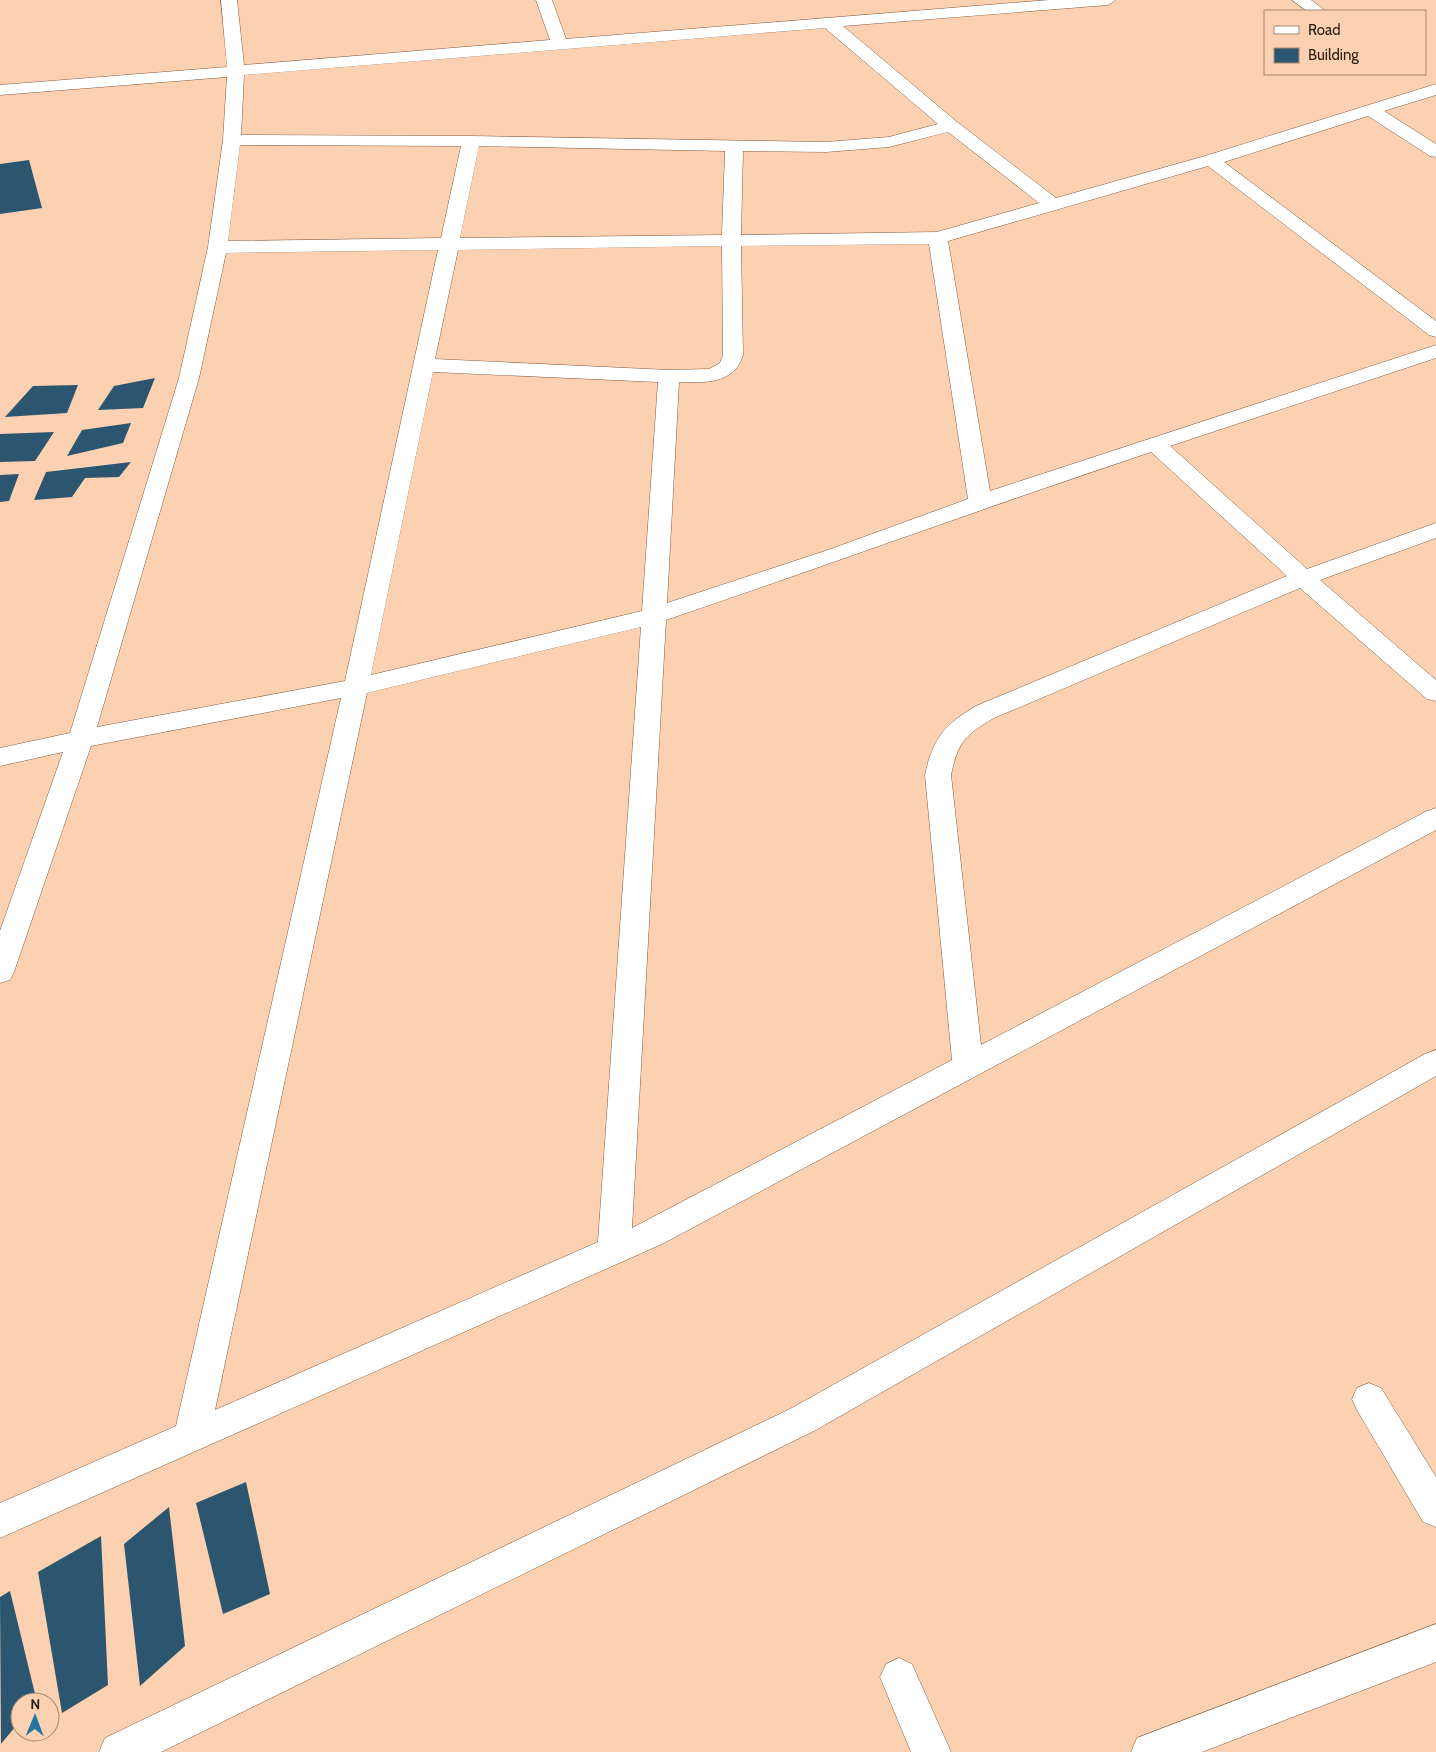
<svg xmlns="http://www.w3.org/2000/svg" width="1436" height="1752" font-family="Cabin,sans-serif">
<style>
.building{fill:#2c5670}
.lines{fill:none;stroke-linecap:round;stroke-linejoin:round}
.minor-casing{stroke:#825d40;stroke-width:1}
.tertiary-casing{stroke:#825d40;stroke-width:1}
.minor{fill:#fff;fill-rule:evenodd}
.tertiary{fill:#fff;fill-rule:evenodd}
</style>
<rect width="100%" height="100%" fill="#fcd1b2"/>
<g class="building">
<path d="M 29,160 L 42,208 L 0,214 L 0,164 Z"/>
<path d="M 155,378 L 143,408 L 98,410 L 114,386 Z"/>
<path d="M 78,385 L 67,413 L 5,417 L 33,386 Z"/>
<path d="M 131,423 L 123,443 L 67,456 L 82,430 Z"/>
<path d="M 54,432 L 35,461 L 0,462 L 0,434 Z"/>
<path d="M 131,462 L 119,477 L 85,478 L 72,497 L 34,500 L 46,472 Z"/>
<path d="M 19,474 L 9,501 L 0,502 L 0,475 Z"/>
<path d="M 246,1482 L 270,1594 L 223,1614 L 196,1503 Z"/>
<path d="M 169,1507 L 185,1646 L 140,1686 L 124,1544 Z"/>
<path d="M 101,1536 L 108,1685 L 62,1713 L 38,1572 Z"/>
<path d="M 10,1591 L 37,1702 L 20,1702 L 20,1721 L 1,1744 L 0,1597 Z"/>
</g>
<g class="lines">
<g class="minor-casing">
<g id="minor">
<path d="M 221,0 L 237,0 L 244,65 L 550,40 L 536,0 L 552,0 L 566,39 L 1049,0 L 1116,0 L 1108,5 L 843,26 L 957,122 L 1056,198 L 1205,156 L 1436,84 L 1436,95 L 1384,111 L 1436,144 L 1436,157 L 1430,156 L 1368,116 L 1224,162 L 1436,321 L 1436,337 L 1429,335 L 1208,166 L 948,241 L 990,491 L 1436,345 L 1436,358 L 1170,446 L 1307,569 L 1436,523 L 1436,538 L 1320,580 L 1436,680 L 1436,701 L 1427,699 L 1300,588 L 994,718 C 965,735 958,742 951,775 L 981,1045 L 1427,811 L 1436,808 L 1436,830 L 662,1244 L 0,1538 L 0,1503 L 176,1426 L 341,698 L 91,746 L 14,972 L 10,980 L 0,983 L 0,931 L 63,752 L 0,766 L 0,748 L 70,733 L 179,378 L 208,247 L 223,140 L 227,77 L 0,95 L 0,85 L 227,67 ZM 825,28 L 938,124 L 889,137 L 826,142 L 471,136 L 241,135 L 244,75 ZM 948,132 L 1039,203 L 937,232 L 741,235 L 743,151 L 826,152 L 889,147 ZM 240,145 L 461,146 L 441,238 L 228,241 ZM 479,146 L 725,151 L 722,235 L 460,238 ZM 929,244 L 968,499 L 828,550 L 667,603 L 679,382 C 704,383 735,384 743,355 L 741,246 ZM 722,246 L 723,355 L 720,363 L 709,369 L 669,370 L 435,359 L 458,250 ZM 438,250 L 345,681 L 97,727 L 199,378 L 226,253 ZM 433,372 L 658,382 L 642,611 L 371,675 ZM 1151,452 L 1287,576 L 976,706 C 944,725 933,738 925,775 L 952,1060 L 632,1228 L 666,620 C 828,565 989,506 1151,452 ZM 641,627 L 598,1242 L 215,1410 L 367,693 Z"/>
<path d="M 1292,0 L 1311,0 L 1326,11 L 1307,11 Z"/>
<path d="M 1369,1383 L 1381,1388 L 1436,1477 L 1436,1527 L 1423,1522 L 1357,1410 L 1352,1399 L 1357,1388 Z"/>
<path d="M 1436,1624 L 1436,1662 L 1202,1752 L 1131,1752 L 1137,1738 Z"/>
<path d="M 899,1658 L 912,1664 L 951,1752 L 911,1752 L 880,1677 L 886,1664 Z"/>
</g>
</g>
<g class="tertiary-casing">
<path id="tertiary" d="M 1436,1050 L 1436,1076 L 814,1431 L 161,1752 L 99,1752 L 105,1738 L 790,1409 L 1425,1054 Z"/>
</g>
<use href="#minor" class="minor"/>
<use href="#tertiary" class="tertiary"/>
</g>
<rect x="1264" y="10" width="162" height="65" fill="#fcd1b2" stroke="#a88871"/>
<rect x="1274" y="26" width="25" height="8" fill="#ffffff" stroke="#a88871"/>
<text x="1308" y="35" font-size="15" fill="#2a1b0f">Road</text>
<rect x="1274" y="48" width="25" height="15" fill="#2c5670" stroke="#a88871"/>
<text x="1308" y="60" font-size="15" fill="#2a1b0f">Building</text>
<g transform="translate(35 1717) rotate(1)"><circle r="24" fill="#fcd1b2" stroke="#a88871"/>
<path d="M0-4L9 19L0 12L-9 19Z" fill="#1f76a5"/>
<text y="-8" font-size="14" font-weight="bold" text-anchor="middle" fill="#2a1b0f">N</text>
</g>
</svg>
